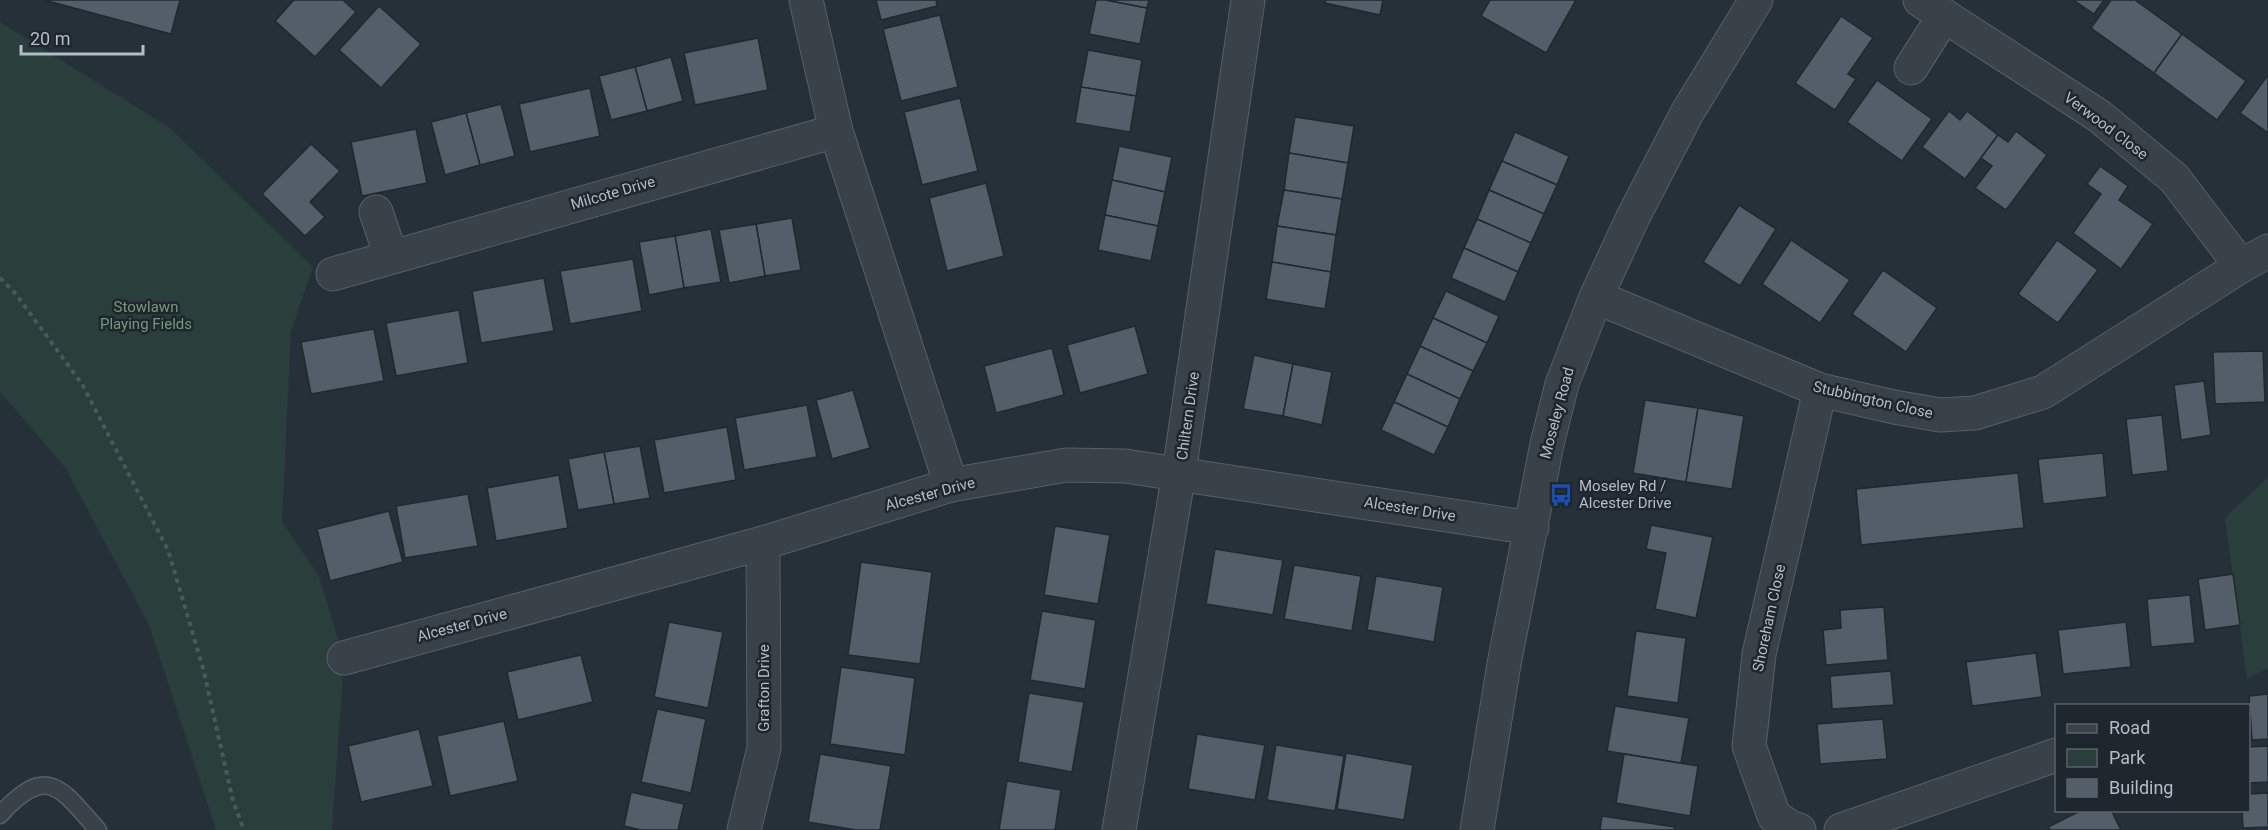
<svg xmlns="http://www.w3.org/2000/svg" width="2268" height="830" font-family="Roboto,sans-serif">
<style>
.green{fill:#2a3e3c}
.building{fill:#535e68;stroke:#202830;stroke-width:1.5}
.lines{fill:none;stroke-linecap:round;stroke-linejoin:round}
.service-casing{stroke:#575f67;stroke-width:19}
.minor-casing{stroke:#575f67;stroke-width:35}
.tertiary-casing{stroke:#575f67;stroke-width:35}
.path{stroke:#495a5b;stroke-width:4;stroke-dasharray:4.5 4.5;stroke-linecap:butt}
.service{stroke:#394149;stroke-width:16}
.minor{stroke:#394149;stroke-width:33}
.tertiary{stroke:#394149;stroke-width:33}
.labels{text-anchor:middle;stroke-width:5;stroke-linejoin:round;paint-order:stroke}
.street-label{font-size:15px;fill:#b4bcc5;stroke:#1e262e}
.park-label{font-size:15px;fill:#75987a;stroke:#1e262e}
.poi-label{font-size:15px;fill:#b4bcc5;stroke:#1e262e;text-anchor:start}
</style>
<rect width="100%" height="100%" fill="#263039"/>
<g class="green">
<path d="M 0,22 L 170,128 L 313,267 L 291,331 L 282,522 L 319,576 L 344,658 L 332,830 L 216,830 L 149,625 L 65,467 L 0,392 Z"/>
<path d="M 2268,477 L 2268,668 L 2247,679 L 2225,518 Z"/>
</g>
<g class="building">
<path d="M 44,0 L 180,0 L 171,34 Z"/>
<path d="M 294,0 L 343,0 L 356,12 L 315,57 L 275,21 Z"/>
<path d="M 876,0 L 936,0 L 937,6 L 881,20 Z"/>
<path d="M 1096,0 L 1106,0 L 1147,8 L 1140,44 L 1089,34 Z"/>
<path d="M 1106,0 L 1149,0 L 1147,8 Z"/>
<path d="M 1326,0 L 1383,0 L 1380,15 L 1325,3 Z"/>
<path d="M 1490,0 L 1576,0 L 1546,53 L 1481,16 Z"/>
<path d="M 2073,0 L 2104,0 L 2094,14 Z"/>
<path d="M 2111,0 L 2135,0 L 2182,34 L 2154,73 L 2091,28 Z"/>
<path d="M 379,6 L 421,44 L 381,88 L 339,50 Z"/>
<path d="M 940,15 L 958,87 L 901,101 L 883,29 Z"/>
<path d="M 1841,16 L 1873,38 L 1848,74 L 1856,79 L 1835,110 L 1795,83 Z"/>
<path d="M 2182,34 L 2246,81 L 2217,120 L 2154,73 Z"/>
<path d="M 758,38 L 768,90 L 695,105 L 684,53 Z"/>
<path d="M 1088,50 L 1142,60 L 1136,96 L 1081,87 Z"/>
<path d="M 671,57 L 683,101 L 647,111 L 635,67 Z"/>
<path d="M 635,67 L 647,111 L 611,120 L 599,76 Z"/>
<path d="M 2268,75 L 2268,133 L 2240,113 Z"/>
<path d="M 1877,80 L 1932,119 L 1902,161 L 1847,122 Z"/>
<path d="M 1081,87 L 1136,96 L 1130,132 L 1075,123 Z"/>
<path d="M 590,88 L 600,136 L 530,152 L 519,104 Z"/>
<path d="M 960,98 L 978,171 L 922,185 L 904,112 Z"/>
<path d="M 501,104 L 515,156 L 480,165 L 466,113 Z"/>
<path d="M 1949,111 L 1960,120 L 1967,111 L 1998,135 L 1965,179 L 1922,147 Z"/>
<path d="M 466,113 L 480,165 L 445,175 L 431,122 Z"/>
<path d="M 1295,117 L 1354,126 L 1348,163 L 1289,153 Z"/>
<path d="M 416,129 L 427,183 L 362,196 L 351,142 Z"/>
<path d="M 2016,131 L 2047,155 L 2006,210 L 1975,188 L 1992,166 L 1981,158 L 1998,135 L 2008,142 Z"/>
<path d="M 1515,132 L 1569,156 L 1557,185 L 1502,161 Z"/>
<path d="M 311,144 L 340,171 L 310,202 L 325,217 L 305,236 L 262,194 Z"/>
<path d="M 1119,146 L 1172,157 L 1165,192 L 1112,180 Z"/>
<path d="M 1289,153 L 1348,163 L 1342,199 L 1284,190 Z"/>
<path d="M 1502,161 L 1557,185 L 1544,214 L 1489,190 Z"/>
<path d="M 2100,166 L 2128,186 L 2119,200 L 2153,224 L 2121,269 L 2073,233 L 2101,194 L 2087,184 Z"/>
<path d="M 1112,180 L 1165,192 L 1158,226 L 1105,215 Z"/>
<path d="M 986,183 L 1004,256 L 947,271 L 929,198 Z"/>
<path d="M 1284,190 L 1342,199 L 1336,235 L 1277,226 Z"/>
<path d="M 1489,190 L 1544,214 L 1531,243 L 1477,219 Z"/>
<path d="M 1739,205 L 1776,229 L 1740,286 L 1703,262 Z"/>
<path d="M 1105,215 L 1158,226 L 1151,261 L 1098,250 Z"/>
<path d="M 792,218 L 801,270 L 765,276 L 756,224 Z"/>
<path d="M 1477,219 L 1531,243 L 1518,272 L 1464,248 Z"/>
<path d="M 756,224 L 765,276 L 729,283 L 719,230 Z"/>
<path d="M 1277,226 L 1336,235 L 1331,272 L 1272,262 Z"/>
<path d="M 711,229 L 721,282 L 684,288 L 675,236 Z"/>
<path d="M 675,236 L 684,288 L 649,295 L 639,242 Z"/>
<path d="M 1791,240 L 1850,280 L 1820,323 L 1762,284 Z"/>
<path d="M 2057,240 L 2098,270 L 2058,323 L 2018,294 Z"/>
<path d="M 1464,248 L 1518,272 L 1505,302 L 1451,278 Z"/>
<path d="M 633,259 L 642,311 L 570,324 L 560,271 Z"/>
<path d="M 1272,262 L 1331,272 L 1325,309 L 1266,299 Z"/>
<path d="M 1883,270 L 1937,308 L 1906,352 L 1852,314 Z"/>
<path d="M 544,278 L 554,331 L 481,343 L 472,291 Z"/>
<path d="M 1446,291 L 1499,316 L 1487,343 L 1433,318 Z"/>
<path d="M 459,310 L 468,363 L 396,376 L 386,323 Z"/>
<path d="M 1433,318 L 1487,343 L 1473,371 L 1420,346 Z"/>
<path d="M 1135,326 L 1148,374 L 1080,393 L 1067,345 Z"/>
<path d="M 374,329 L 384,381 L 311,394 L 301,342 Z"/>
<path d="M 1420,346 L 1473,371 L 1460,399 L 1407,374 Z"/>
<path d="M 1052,348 L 1064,395 L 996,413 L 984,366 Z"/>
<path d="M 2263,351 L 2265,402 L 2215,404 L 2213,352 Z"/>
<path d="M 1254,355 L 1293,364 L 1283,416 L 1243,409 Z"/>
<path d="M 1293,364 L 1332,372 L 1322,425 L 1283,416 Z"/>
<path d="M 1407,374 L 1460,399 L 1448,427 L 1394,402 Z"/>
<path d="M 2204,381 L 2211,435 L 2181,440 L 2174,385 Z"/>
<path d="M 853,390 L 870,448 L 832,459 L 816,400 Z"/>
<path d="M 1645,400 L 1698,408 L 1686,482 L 1633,473 Z"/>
<path d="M 1394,402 L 1448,427 L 1434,455 L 1381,430 Z"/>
<path d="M 807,405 L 817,457 L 744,470 L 735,418 Z"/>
<path d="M 1698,408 L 1744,416 L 1732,489 L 1686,482 Z"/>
<path d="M 2162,415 L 2168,471 L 2132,475 L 2126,419 Z"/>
<path d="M 727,427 L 736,480 L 664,493 L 654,440 Z"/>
<path d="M 640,446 L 650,498 L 614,504 L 604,452 Z"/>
<path d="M 604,452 L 614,504 L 578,510 L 568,459 Z"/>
<path d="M 2103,453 L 2107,497 L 2043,504 L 2038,459 Z"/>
<path d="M 2018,473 L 2024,528 L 1861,545 L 1856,489 Z"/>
<path d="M 559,475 L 568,528 L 496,541 L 487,488 Z"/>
<path d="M 468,494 L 478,546 L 405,558 L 396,506 Z"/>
<path d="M 389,511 L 403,562 L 330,581 L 317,529 Z"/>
<path d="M 1651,525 L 1713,537 L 1696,618 L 1655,609 L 1666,553 L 1646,549 Z"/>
<path d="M 1055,526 L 1110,535 L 1098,604 L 1044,595 Z"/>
<path d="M 1215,549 L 1283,560 L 1273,615 L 1206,604 Z"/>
<path d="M 861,562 L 932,572 L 920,664 L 848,655 Z"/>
<path d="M 1294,565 L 1361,576 L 1352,631 L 1284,619 Z"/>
<path d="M 2233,574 L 2240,625 L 2205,630 L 2198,579 Z"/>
<path d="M 1376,576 L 1443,587 L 1434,642 L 1367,630 Z"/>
<path d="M 2190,595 L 2195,643 L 2151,647 L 2147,599 Z"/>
<path d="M 1884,607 L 1888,660 L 1826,665 L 1823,630 L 1841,628 L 1840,610 Z"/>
<path d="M 1042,611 L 1096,620 L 1085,689 L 1030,680 Z"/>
<path d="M 669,622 L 723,632 L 708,708 L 654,697 Z"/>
<path d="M 2126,622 L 2131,667 L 2063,674 L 2058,630 Z"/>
<path d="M 1636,631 L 1686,638 L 1678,703 L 1627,696 Z"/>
<path d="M 2036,653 L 2042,697 L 1972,706 L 1966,662 Z"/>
<path d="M 581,655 L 593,702 L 518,720 L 507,672 Z"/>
<path d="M 841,667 L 915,678 L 905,755 L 830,744 Z"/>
<path d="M 1891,671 L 1894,705 L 1832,709 L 1830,676 Z"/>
<path d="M 1029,693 L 1084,702 L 1072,772 L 1018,762 Z"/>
<path d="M 2268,694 L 2268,739 L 2252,740 L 2249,696 Z"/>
<path d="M 1615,706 L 1689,718 L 1681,763 L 1607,751 Z"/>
<path d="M 657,709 L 706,719 L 691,793 L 641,782 Z"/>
<path d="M 1883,719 L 1887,759 L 1820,764 L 1817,724 Z"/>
<path d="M 504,721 L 518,781 L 450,796 L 437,736 Z"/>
<path d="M 419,729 L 433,786 L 361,802 L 348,746 Z"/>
<path d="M 1197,734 L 1265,745 L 1255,800 L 1188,789 Z"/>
<path d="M 1276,745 L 1344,756 L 1335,811 L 1267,800 Z"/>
<path d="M 2268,746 L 2268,782 L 2248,783 L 2248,747 Z"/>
<path d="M 1346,753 L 1413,765 L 1404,820 L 1337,809 Z"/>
<path d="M 820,754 L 891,766 L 880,830 L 856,830 L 808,822 Z"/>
<path d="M 1624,754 L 1698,766 L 1690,816 L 1616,803 Z"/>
<path d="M 1007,781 L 1061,790 L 1055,830 L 999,830 Z"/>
<path d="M 631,792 L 684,804 L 678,830 L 641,830 L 624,826 Z"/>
<path d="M 2268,793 L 2268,827 L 2243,828 L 2242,810 L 2248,810 L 2248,794 Z"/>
<path d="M 2082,810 L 2111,810 L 2121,830 L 2050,830 L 2048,827 Z"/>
<path d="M 1602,816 L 1675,827 L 1674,830 L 1600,830 Z"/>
</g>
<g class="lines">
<g class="service-casing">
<path id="service" d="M 0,815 C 48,762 61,789 98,830"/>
</g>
<g class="minor-casing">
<g id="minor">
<path d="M 806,0 L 836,131 L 951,485"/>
<path d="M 1920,0 L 2099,116 L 2174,178 L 2241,266"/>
<path d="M 1911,68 L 1944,16"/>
<path d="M 376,212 L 391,256"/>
<path d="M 333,274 L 836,131"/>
<path d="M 1596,297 L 1820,390 L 1894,407 L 1940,415 L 1975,413 L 2043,392 L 2241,266 L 2268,251"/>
<path d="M 344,658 L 763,543 L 951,485 L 1066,465 L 1125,466 L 1532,528"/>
<path d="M 744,830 L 764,748 L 763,543"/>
<path d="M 1119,830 L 1179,473 L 1248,0"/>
<path d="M 1799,830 L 1792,828 L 1774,816 L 1749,746 L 1759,654 L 1820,390"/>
<path d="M 1841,830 L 2056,755"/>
</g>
</g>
<g class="tertiary-casing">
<path id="tertiary" d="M 1477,830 L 1504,664 L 1547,444 L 1562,384 L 1596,297 L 1633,217 L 1687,113 L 1756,0"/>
</g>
<path class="path" d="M 0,278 L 15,293 L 82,384 L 168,550 L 203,668 L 233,801 L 244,830"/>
<use href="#service" class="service"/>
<use href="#minor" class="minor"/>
<use href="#tertiary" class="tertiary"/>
</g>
<defs>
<g id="bus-bare" transform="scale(1.8)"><path d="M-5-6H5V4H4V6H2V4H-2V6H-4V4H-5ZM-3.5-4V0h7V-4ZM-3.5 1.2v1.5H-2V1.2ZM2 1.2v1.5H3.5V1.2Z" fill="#1a4fb4" stroke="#1e262e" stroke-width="2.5" paint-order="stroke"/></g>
</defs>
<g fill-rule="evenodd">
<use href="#bus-bare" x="1561" y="495"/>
</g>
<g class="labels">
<g class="street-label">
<text transform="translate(2106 126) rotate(37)" y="5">Verwood Close</text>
<text transform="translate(613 193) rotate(-16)" y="5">Milcote Drive</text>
<text transform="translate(1873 400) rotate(13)" y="5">Stubbington Close</text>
<text transform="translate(1557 413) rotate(-75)" y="5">Moseley Road</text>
<text transform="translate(1188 416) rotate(-82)" y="5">Chiltern Drive</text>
<text transform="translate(930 494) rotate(-15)" y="5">Alcester Drive</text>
<text transform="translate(1410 509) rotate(9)" y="5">Alcester Drive</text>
<text transform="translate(1769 618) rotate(-78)" y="5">Shoreham Close</text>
<text transform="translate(462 625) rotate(-15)" y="5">Alcester Drive</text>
<text transform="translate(764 688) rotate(-90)" y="5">Grafton Drive</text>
</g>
<g class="park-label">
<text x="146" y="312">Stowlawn<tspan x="146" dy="17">Playing Fields</tspan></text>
</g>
<g class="poi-label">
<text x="1579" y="491">Moseley Rd /<tspan x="1579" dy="17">Alcester Drive</tspan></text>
</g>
</g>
<rect x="2055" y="704" width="195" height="108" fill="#1e262e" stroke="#5a626a" stroke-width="1.5"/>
<rect x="2067" y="724" width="30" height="9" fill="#394149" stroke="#5a626a" stroke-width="1.5"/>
<text x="2109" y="734" font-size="18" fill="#b4bcc5">Road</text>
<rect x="2067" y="749" width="30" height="18" fill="#2a3e3c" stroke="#5a626a" stroke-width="1.5"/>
<text x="2109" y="764" font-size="18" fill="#b4bcc5">Park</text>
<rect x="2067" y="779" width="30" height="18" fill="#535e68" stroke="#5a626a" stroke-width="1.5"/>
<text x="2109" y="794" font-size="18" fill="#b4bcc5">Building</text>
<path d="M21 45v9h122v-9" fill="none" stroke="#b4bcc5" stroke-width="3"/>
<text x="30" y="45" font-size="18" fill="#b4bcc5" stroke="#1e262e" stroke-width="4.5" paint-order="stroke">20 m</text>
</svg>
